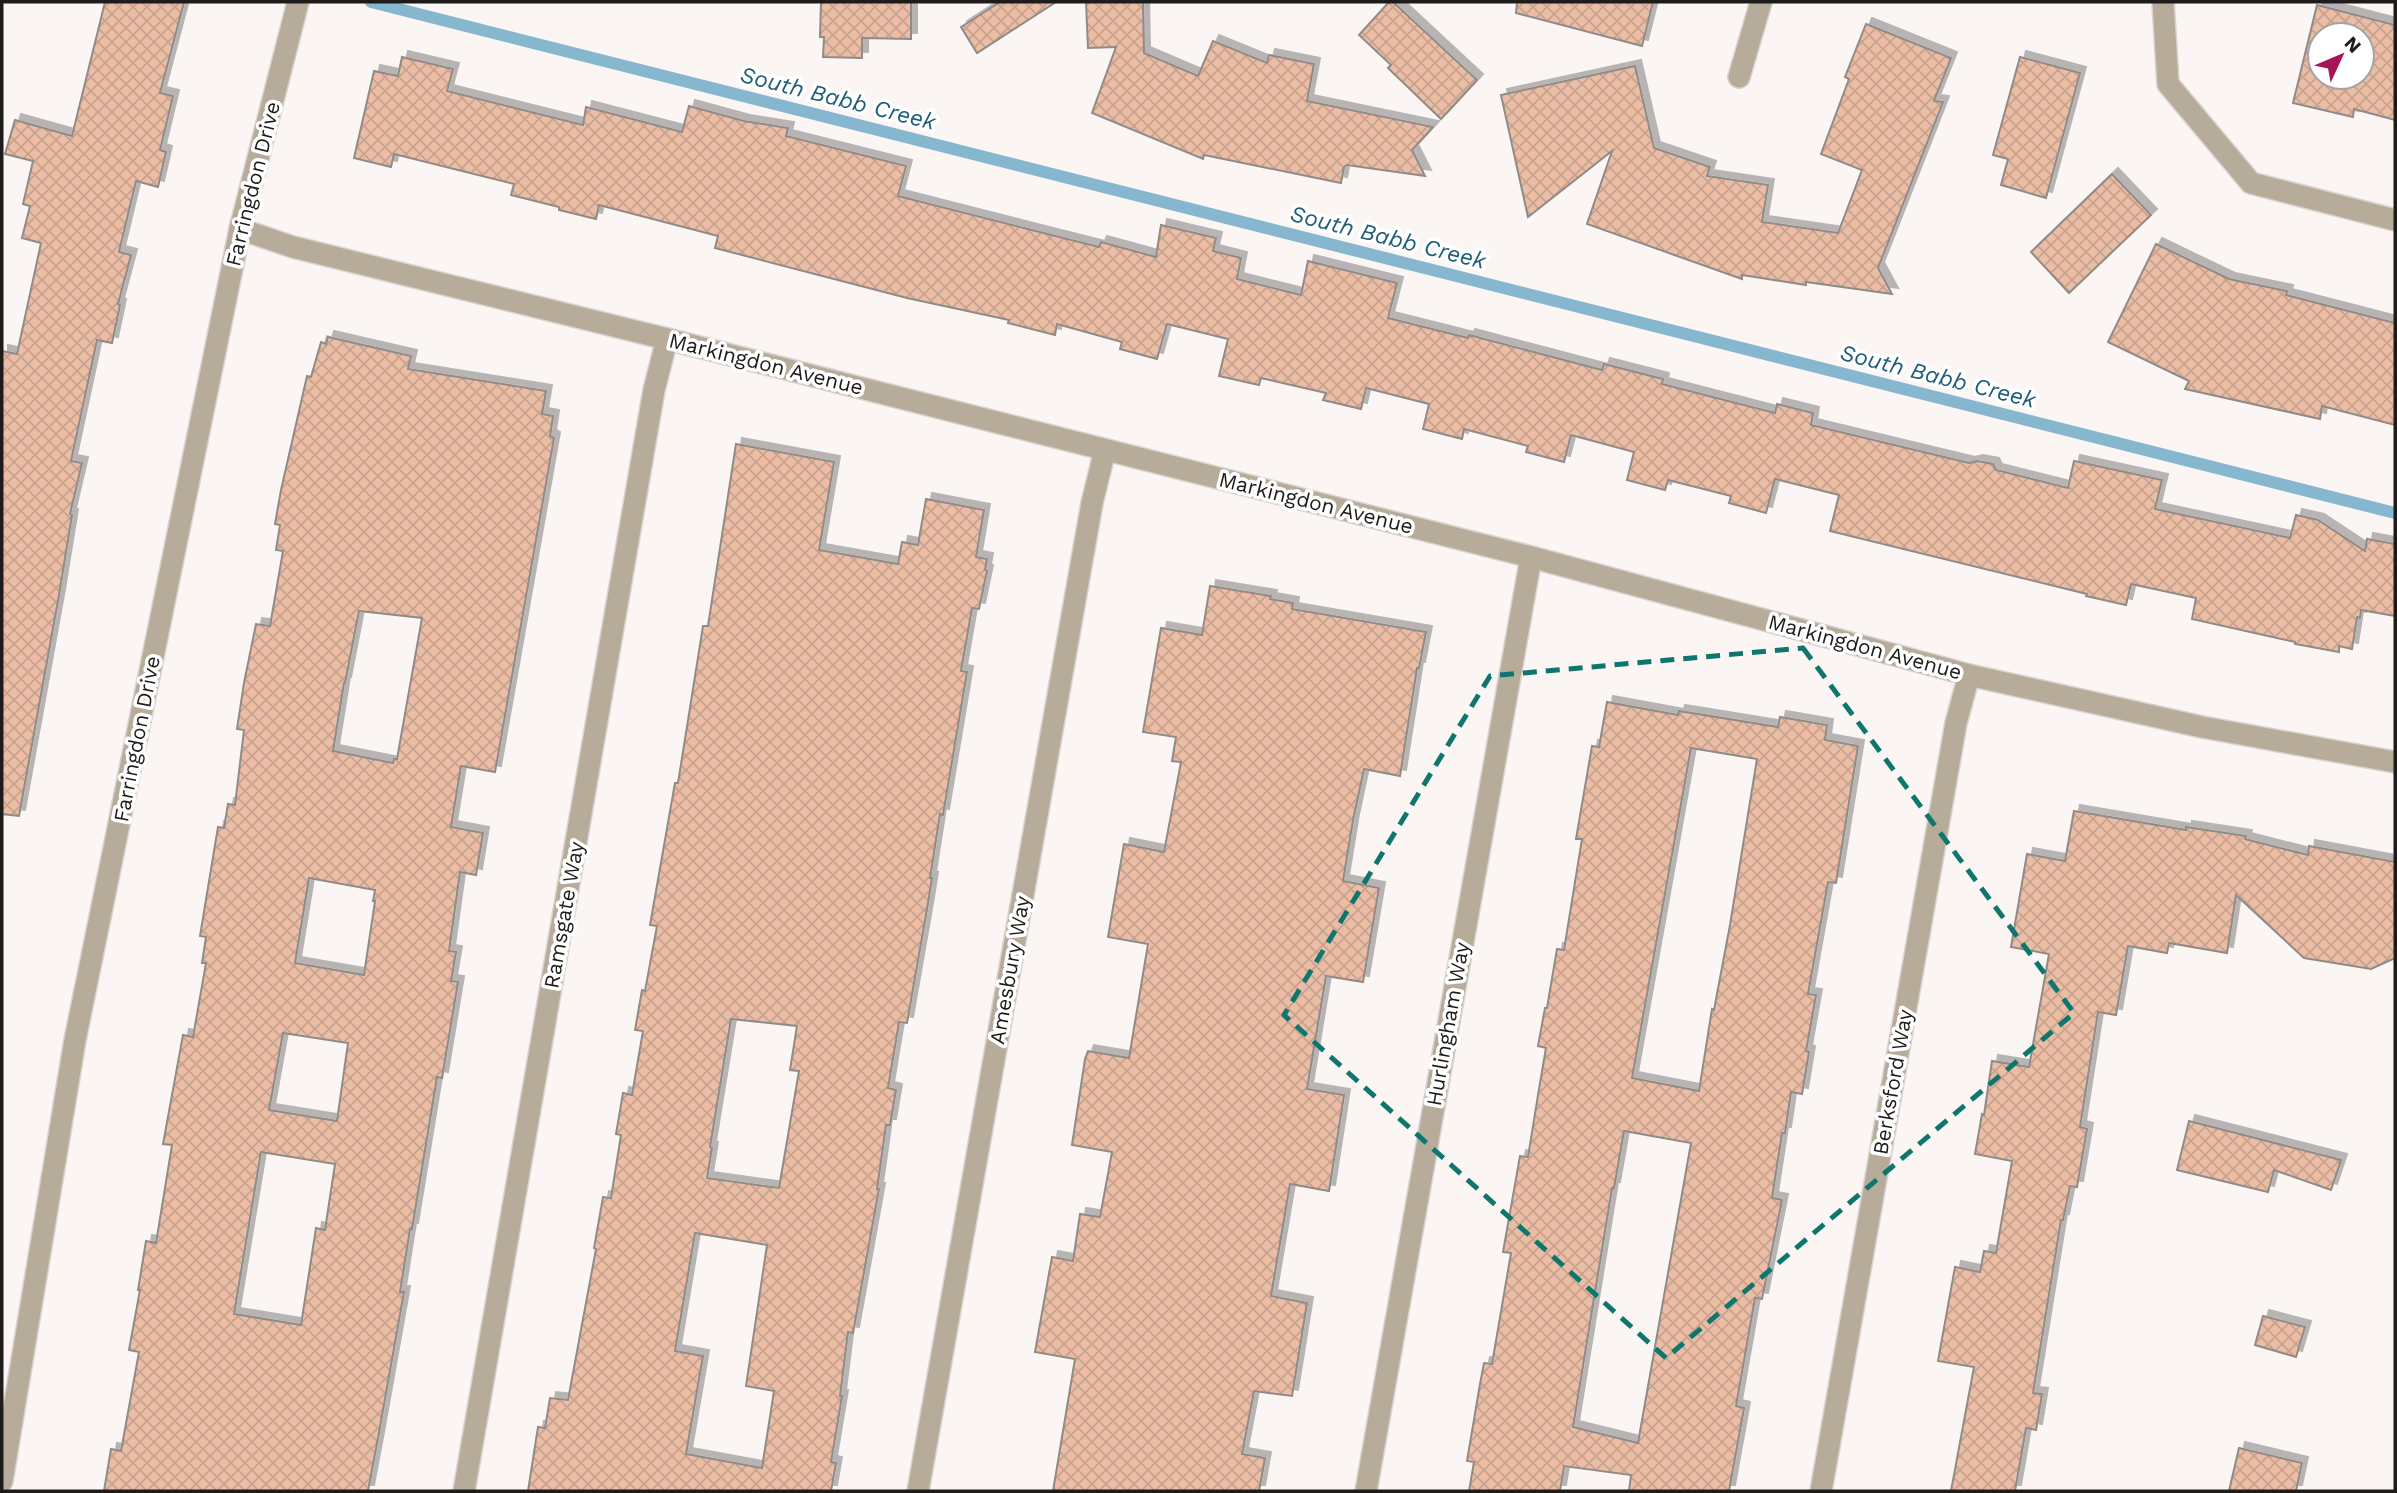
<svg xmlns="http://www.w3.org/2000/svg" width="2397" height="1493" font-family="'Work Sans',sans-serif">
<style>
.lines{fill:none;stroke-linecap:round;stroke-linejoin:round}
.stream{stroke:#86b7cf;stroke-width:12}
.building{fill:url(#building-cross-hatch);stroke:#908b89;stroke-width:2;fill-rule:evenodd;filter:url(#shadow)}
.minor-casing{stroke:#d8d3d1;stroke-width:24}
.minor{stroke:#b7ac9a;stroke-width:21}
.marked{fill:none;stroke:#0f766e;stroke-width:5;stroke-dasharray:14 9;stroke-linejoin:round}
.labels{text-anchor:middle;stroke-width:7;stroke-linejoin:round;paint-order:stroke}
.street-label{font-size:21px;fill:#1e1c1b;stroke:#fff}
.water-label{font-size:23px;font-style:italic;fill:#205e77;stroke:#fff}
</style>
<defs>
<pattern id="building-cross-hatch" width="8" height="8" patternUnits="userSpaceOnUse" patternTransform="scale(1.75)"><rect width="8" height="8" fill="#ebbda5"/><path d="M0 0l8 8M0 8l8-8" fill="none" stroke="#c9a28d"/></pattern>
<filter id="shadow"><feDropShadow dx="6" dy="-6" stdDeviation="0" flood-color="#0004"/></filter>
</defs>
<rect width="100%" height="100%" fill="#fbf6f4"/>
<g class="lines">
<path class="stream" d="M 371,2 L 2395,513"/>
</g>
<g class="building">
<path d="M 105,2 L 184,2 L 160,93 L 173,96 L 160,150 L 166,152 L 158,187 L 136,181 L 119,252 L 131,255 L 118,304 L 120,305 L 112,343 L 97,340 L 71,461 L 82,463 L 70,514 L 72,515 L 59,595 L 19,816 L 2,814 L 2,351 L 17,354 L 41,243 L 22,238 L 30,206 L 23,204 L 33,161 L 5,154 L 15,120 L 72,136 Z"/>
<path d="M 821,2 L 911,2 L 911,39 L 862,38 L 862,58 L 823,57 L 824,37 L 820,37 Z"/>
<path d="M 1000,2 L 1056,2 L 977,53 L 961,27 Z"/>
<path d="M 1086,2 L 1143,2 L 1144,53 L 1198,76 L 1213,41 L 1267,63 L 1269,55 L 1314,64 L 1307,101 L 1433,127 L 1412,150 L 1425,176 L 1347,165 L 1344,167 L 1341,183 L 1204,155 L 1203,159 L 1092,113 L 1116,47 L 1088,48 Z"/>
<path d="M 1389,2 L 1393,2 L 1477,80 L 1441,119 L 1388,68 L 1391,65 L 1359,35 Z"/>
<path d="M 1517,2 L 1653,2 L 1642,46 L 1516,13 Z"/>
<path d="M 2317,5 L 2395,25 L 2395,120 L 2354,109 L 2353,117 L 2293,103 ZM 2320,35 L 2362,35 L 2362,77 L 2320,77 Z"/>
<path d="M 1866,24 L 1951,58 L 1934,101 L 1943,102 L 1878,268 L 1892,294 L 1806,282 L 1806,285 L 1742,275 L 1742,279 L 1587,224 L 1612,151 L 1528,217 L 1501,95 L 1635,66 L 1654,148 L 1710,167 L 1707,176 L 1768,185 L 1762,222 L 1838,233 L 1862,170 L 1821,154 L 1849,79 L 1845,77 Z"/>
<path d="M 402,57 L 453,69 L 447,91 L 583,125 L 586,107 L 682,132 L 689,106 L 744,121 L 788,128 L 786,136 L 906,166 L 898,196 L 1099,247 L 1101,242 L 1156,257 L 1161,225 L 1216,238 L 1213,251 L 1241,258 L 1237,279 L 1301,295 L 1308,261 L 1397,283 L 1388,318 L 1468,338 L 1469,335 L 1602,370 L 1604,364 L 1663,379 L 1662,384 L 1775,413 L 1777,404 L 1813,413 L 1811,425 L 1969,463 L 1977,461 L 1993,464 L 1996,470 L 2068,488 L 2074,461 L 2162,480 L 2155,509 L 2290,538 L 2296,515 L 2318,520 L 2365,551 L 2367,539 L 2395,544 L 2395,616 L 2361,610 L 2360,618 L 2357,617 L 2352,649 L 2339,646 L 2339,652 L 2295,644 L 2295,642 L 2192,619 L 2196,598 L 2131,584 L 2126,605 L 2086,596 L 2087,594 L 1830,531 L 1839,495 L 1775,479 L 1766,513 L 1729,503 L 1731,496 L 1668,480 L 1665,490 L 1627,480 L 1634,452 L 1571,435 L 1564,462 L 1526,452 L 1528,446 L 1464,429 L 1462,439 L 1423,429 L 1429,404 L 1366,388 L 1361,409 L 1323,400 L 1326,393 L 1261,378 L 1259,385 L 1219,376 L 1228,339 L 1167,324 L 1157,359 L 1120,349 L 1122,342 L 1057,324 L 1055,335 L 1008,323 L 1009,320 L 907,298 L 715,248 L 718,236 L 599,205 L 596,219 L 559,210 L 559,207 L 511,195 L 514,184 L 394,154 L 391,167 L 354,158 L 374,71 L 398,76 Z"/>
<path d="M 2020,57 L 2080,73 L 2046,198 L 2001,185 L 2008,159 L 1993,155 Z"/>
<path d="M 2112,174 L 2151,215 L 2069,293 L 2031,252 Z"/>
<path d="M 2156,244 L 2229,279 L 2287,291 L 2286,295 L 2395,323 L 2395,425 L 2322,406 L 2320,419 L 2185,389 L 2189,381 L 2108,342 Z"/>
<path d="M 328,337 L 411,356 L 408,369 L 546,391 L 542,414 L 553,416 L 550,436 L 554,438 L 495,772 L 461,766 L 451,827 L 483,833 L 476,875 L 460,872 L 449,951 L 456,952 L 451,981 L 458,982 L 442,1078 L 437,1077 L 412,1229 L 410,1229 L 400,1292 L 404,1292 L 378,1438 L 368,1491 L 104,1491 L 111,1449 L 121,1451 L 139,1352 L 129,1350 L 140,1290 L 138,1290 L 146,1241 L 156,1243 L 172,1145 L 163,1144 L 183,1035 L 193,1037 L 206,963 L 202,963 L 206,937 L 200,936 L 218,827 L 224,828 L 228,804 L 235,805 L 244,730 L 237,729 L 244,683 L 256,624 L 270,626 L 283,551 L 276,550 L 280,525 L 275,524 L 281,490 L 307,376 L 311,377 L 321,342 L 326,344 ZM 359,611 L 422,618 L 397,759 L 394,759 L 393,763 L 333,751 L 344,683 L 345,683 ZM 309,878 L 375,890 L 373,901 L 375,901 L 364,975 L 295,963 ZM 283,1033 L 348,1043 L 337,1121 L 269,1110 ZM 261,1152 L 335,1164 L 325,1230 L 316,1228 L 301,1325 L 234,1314 Z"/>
<path d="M 736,444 L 834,462 L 819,550 L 898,564 L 902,542 L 918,545 L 926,499 L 984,510 L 976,557 L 987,559 L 985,570 L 987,571 L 979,609 L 972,608 L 961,671 L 967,672 L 943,815 L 940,814 L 930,878 L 932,878 L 927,909 L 907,1023 L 899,1022 L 888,1088 L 896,1090 L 890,1125 L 886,1125 L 877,1189 L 879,1189 L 853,1333 L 848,1332 L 840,1396 L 842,1396 L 831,1462 L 836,1463 L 831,1491 L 528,1491 L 538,1427 L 545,1428 L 550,1398 L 568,1400 L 596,1249 L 594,1248 L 603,1197 L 611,1198 L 621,1135 L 616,1134 L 623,1093 L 632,1095 L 643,1031 L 635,1030 L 642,990 L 645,991 L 657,926 L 650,925 L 675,783 L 678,783 L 703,626 L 708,626 ZM 731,1019 L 797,1026 L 790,1070 L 799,1071 L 779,1188 L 707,1178 L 712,1148 L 710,1147 ZM 695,1233 L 767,1245 L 746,1386 L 774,1391 L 762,1468 L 686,1454 L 703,1356 L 675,1351 Z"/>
<path d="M 1210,586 L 1271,596 L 1270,599 L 1293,603 L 1292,609 L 1426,632 L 1419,668 L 1417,668 L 1400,776 L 1364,769 L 1353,820 L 1343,881 L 1379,888 L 1363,982 L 1326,976 L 1307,1089 L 1344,1095 L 1329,1191 L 1290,1184 L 1271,1296 L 1307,1303 L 1292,1396 L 1254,1391 L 1242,1454 L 1265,1458 L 1259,1491 L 1053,1491 L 1075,1359 L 1035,1352 L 1052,1257 L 1073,1261 L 1080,1214 L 1100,1217 L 1112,1152 L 1072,1145 L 1085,1059 L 1088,1051 L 1129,1058 L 1148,944 L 1108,937 L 1124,844 L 1164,852 L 1181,762 L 1172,761 L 1176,737 L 1143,732 L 1161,628 L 1202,635 Z"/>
<path d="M 1607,702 L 1678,715 L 1679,711 L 1778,727 L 1780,717 L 1827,725 L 1825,740 L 1858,746 L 1836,883 L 1828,882 L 1808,994 L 1816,995 L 1806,1051 L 1809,1052 L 1802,1094 L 1791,1092 L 1785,1133 L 1782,1133 L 1772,1198 L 1782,1200 L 1762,1299 L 1755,1298 L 1736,1406 L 1744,1408 L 1729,1491 L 1629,1491 L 1631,1475 L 1564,1466 L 1560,1491 L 1469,1491 L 1474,1462 L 1467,1461 L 1480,1384 L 1484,1363 L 1492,1364 L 1511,1253 L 1503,1252 L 1520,1156 L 1528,1157 L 1539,1089 L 1546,1048 L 1538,1046 L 1545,1008 L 1547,1008 L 1557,949 L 1564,950 L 1582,839 L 1576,839 L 1592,746 L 1599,747 ZM 1691,748 L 1757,759 L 1730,925 L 1714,1010 L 1712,1009 L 1699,1091 L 1632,1078 ZM 1624,1131 L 1691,1143 L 1638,1443 L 1573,1427 L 1612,1188 L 1614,1188 Z"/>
<path d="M 2074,811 L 2186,830 L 2186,827 L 2246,836 L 2245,839 L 2308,855 L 2309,846 L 2395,862 L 2395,958 L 2371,969 L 2304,958 L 2236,895 L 2227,953 L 2169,943 L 2167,953 L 2128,946 L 2116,1015 L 2098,1012 L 2080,1127 L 2087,1129 L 2077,1187 L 2070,1186 L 2063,1220 L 2061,1220 L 2033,1393 L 2042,1394 L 2036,1430 L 2026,1428 L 2015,1491 L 1951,1491 L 1974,1367 L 1938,1361 L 1955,1267 L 1980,1272 L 1984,1251 L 1996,1253 L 2012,1161 L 1975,1154 L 1982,1114 L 1984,1115 L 1992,1061 L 2029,1067 L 2049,954 L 2011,947 L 2027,854 L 2065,861 Z"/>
<path d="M 2189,1121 L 2341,1160 L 2331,1190 L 2274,1170 L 2268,1192 L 2177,1170 Z"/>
<path d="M 2263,1316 L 2305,1327 L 2296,1357 L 2255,1345 Z"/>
<path d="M 2239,1448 L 2302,1463 L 2296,1491 L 2229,1491 Z"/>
</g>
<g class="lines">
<g class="minor-casing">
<g id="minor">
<path d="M 2163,2 L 2168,84 L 2251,183 L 2395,220"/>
<path d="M 1739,77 L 1761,2"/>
<path d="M 240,229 L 293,247 L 667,339 L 1531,557 L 1969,675 L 2202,727 L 2395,762"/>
<path d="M 2,1481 L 75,1040 L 240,229 L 298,2"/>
<path d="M 464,1491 L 654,390 L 667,339"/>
<path d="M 918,1491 L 1092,503 L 1105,450"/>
<path d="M 1366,1491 L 1531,557"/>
<path d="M 1821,1491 L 1956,723 L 1969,675"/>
</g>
</g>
<use href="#minor" class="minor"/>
</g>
<path class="marked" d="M 1803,648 L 2074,1013 L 1666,1358 L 1284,1015 L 1490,676 Z"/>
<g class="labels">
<g class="street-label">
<text transform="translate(253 184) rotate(-76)" y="7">Farringdon Drive</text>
<text transform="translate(766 364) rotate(14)" y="7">Markingdon Avenue</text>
<text transform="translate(1316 503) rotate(14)" y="7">Markingdon Avenue</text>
<text transform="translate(1865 647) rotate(15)" y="7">Markingdon Avenue</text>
<text transform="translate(137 739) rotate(-79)" y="7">Farringdon Drive</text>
<text transform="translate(564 915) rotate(-80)" y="7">Ramsgate Way</text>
<text transform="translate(1010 970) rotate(-80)" y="7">Amesbury Way</text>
<text transform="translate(1448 1024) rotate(-80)" y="7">Hurlingham Way</text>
<text transform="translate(1893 1082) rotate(-80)" y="7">Berksford Way</text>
</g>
<g class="water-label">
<text transform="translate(838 98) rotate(14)" y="8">South Babb Creek</text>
<text transform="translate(1388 237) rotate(14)" y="8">South Babb Creek</text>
<text transform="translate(1938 376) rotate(14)" y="8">South Babb Creek</text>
</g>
</g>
<rect width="2397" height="1493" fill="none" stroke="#1e1c1b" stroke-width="7"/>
<g transform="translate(2341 56) rotate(46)"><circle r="33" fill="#ffffff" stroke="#a5a4a4" stroke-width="2"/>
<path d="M0-5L12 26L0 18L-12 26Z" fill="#a51557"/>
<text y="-10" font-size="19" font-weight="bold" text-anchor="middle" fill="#1e1c1b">N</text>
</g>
</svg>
